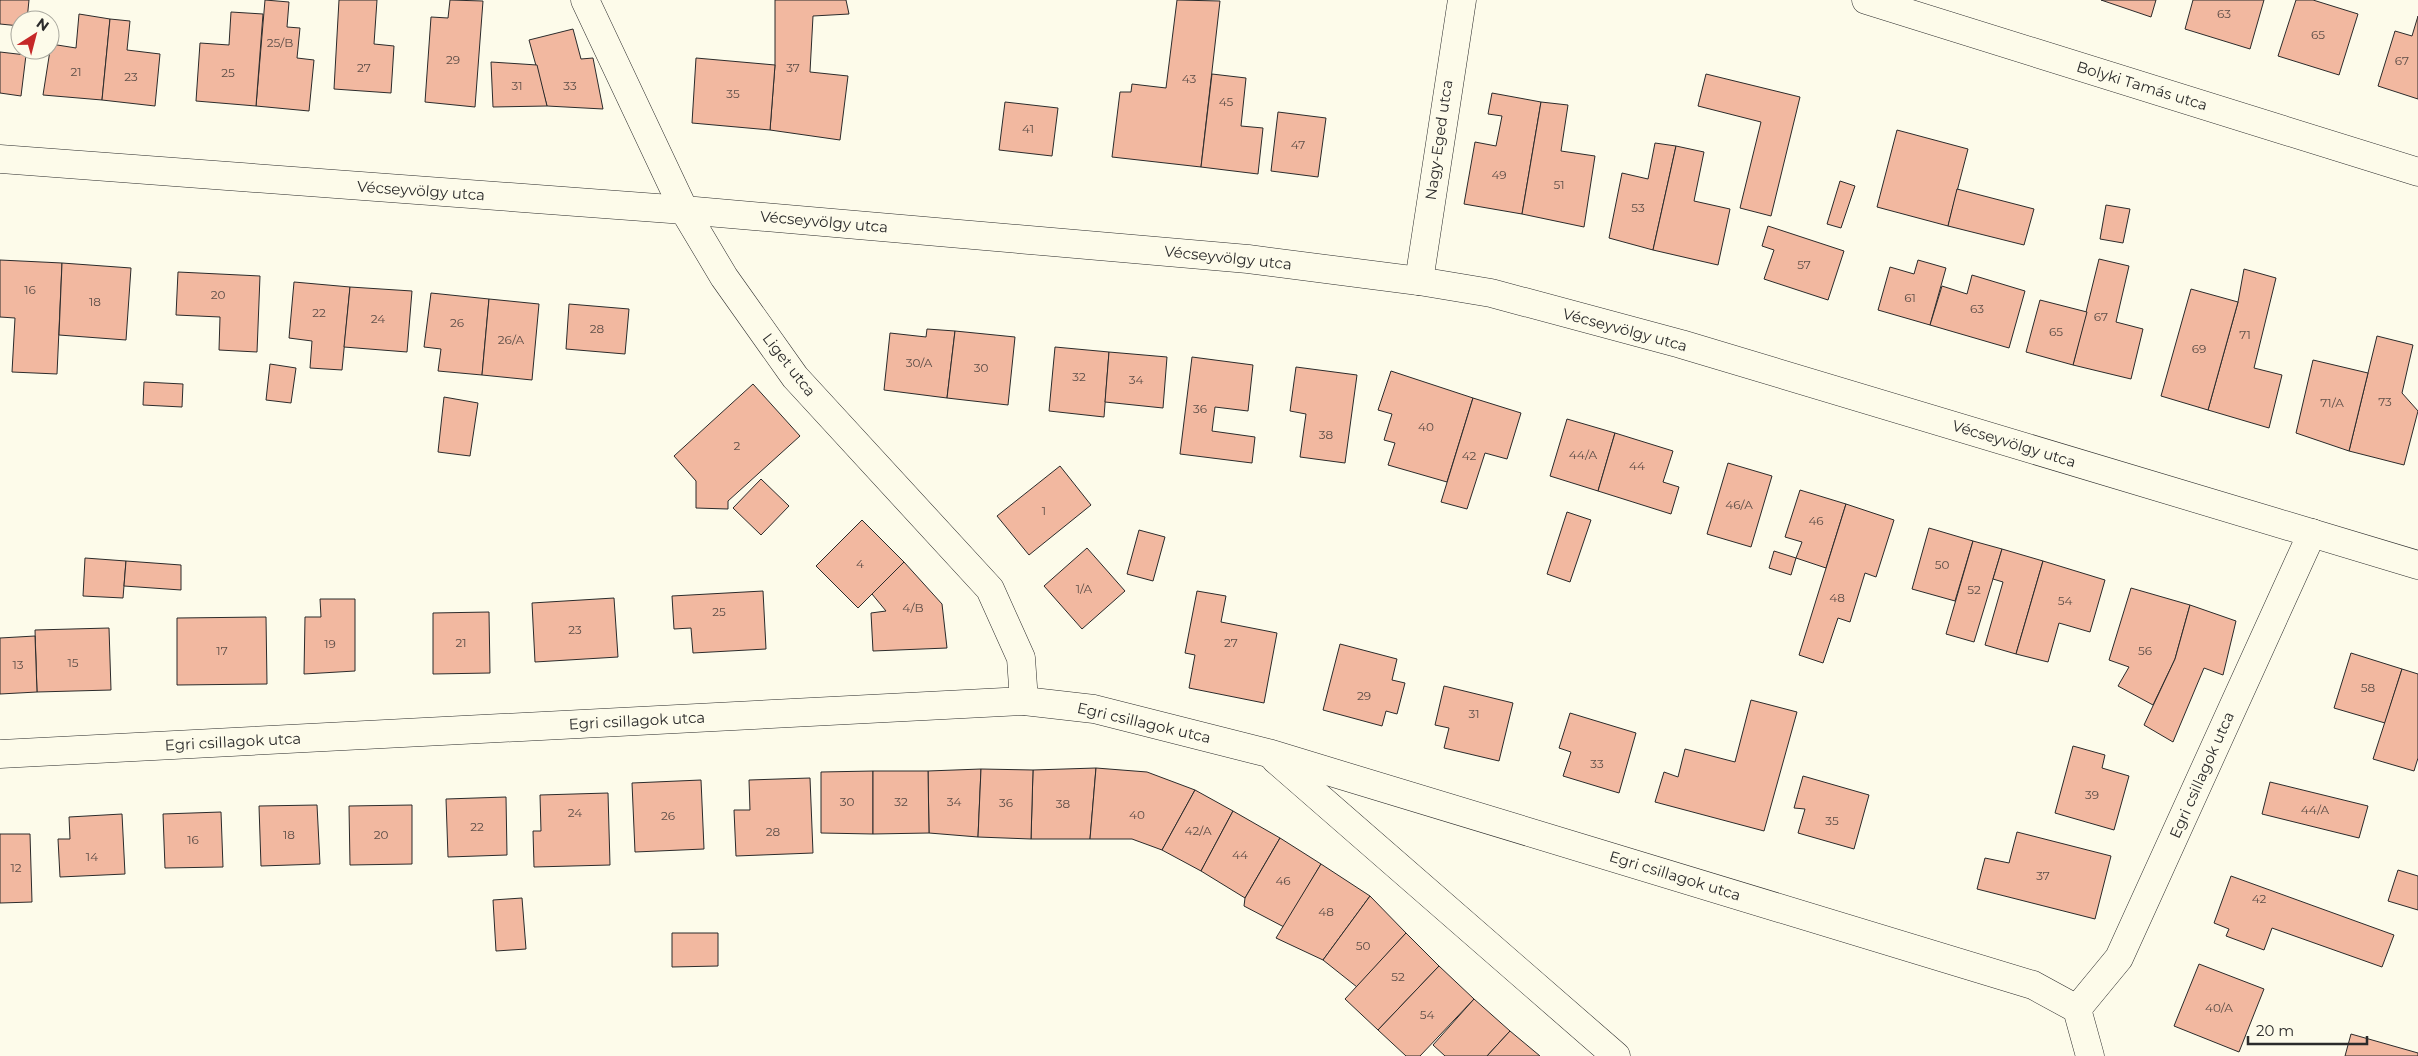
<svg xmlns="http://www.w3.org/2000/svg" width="2418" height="1056" font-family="Montserrat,sans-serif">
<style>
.building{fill:#f2b8a0;stroke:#2b2b2b}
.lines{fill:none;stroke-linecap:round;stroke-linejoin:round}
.street-casing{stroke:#2b2b2b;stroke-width:29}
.secondary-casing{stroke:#2b2b2b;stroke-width:29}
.street{stroke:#fdfbea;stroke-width:28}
.secondary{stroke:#fdfbea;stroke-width:28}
.labels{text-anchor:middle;stroke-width:4;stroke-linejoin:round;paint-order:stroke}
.number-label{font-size:12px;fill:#5d4e48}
.street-label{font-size:15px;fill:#2b2b2b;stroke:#fdfbea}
</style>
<rect width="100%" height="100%" fill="#fdfbea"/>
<g class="building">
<path d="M 0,0 L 29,0 L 27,20 L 20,20 L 20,26 L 0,24 Z"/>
<path d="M 265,0 L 289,2 L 287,27 L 300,28 L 297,58 L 314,60 L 309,111 L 256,106 Z"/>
<path d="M 339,0 L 377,0 L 374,44 L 394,46 L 391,93 L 334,89 Z"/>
<path d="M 450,0 L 483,1 L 475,107 L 425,102 L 431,17 L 448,18 Z"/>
<path d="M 775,0 L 846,0 L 849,14 L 813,16 L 810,72 L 848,76 L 840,140 L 770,130 L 775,65 Z"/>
<path d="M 1177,0 L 1220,1 L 1201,167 L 1112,157 L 1120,92 L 1131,92 L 1132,84 L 1166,88 Z"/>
<path d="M 2101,0 L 2156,0 L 2151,17 Z"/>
<path d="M 2193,0 L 2264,0 L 2250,49 L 2185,29 Z"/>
<path d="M 2296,0 L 2313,0 L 2358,14 L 2339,75 L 2278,56 Z"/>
<path d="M 231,12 L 263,14 L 256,106 L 196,101 L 200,43 L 229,45 Z"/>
<path d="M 79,14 L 110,19 L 102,100 L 43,95 L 51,44 L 76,48 Z"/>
<path d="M 2418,16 L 2418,99 L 2378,86 L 2395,31 L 2412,36 Z"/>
<path d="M 110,19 L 130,21 L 127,50 L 160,54 L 155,106 L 102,100 Z"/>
<path d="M 573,29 L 581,59 L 593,58 L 603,109 L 547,106 L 529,40 Z"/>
<path d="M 0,52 L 26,55 L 21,96 L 0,93 Z"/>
<path d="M 696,58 L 775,65 L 770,130 L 692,123 Z"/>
<path d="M 491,62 L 537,65 L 547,106 L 493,107 Z"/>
<path d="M 1212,74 L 1246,78 L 1241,126 L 1263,128 L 1258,174 L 1201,167 Z"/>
<path d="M 1706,74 L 1800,97 L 1771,216 L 1740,208 L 1761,122 L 1698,106 Z"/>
<path d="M 1492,93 L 1541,102 L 1522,214 L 1464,204 L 1475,142 L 1496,146 L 1502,116 L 1488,114 Z"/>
<path d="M 1005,102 L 1058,108 L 1052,156 L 999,150 Z"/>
<path d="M 1541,102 L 1568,105 L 1561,151 L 1595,156 L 1584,227 L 1522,214 Z"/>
<path d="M 1278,112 L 1326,118 L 1318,177 L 1271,171 Z"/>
<path d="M 1897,130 L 1968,149 L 1948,226 L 1877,207 Z"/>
<path d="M 1655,143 L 1676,146 L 1653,250 L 1609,238 L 1622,173 L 1648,179 Z"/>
<path d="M 1676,146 L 1704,152 L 1694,201 L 1730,209 L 1718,265 L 1653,250 Z"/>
<path d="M 1840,181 L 1855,186 L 1841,228 L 1827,224 Z"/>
<path d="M 1957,189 L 2034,209 L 2024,245 L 1948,226 Z"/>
<path d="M 2106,205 L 2130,209 L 2123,243 L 2100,239 Z"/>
<path d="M 1768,226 L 1844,251 L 1828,300 L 1764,279 L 1774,250 L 1762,246 Z"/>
<path d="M 2099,259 L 2129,266 L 2116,322 L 2143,329 L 2131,379 L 2073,365 Z"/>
<path d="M 0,260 L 62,263 L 57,374 L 12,372 L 15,318 L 0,317 Z"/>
<path d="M 1918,260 L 1946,268 L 1930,325 L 1878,310 L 1890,267 L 1914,274 Z"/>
<path d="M 62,263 L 131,268 L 126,340 L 59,335 Z"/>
<path d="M 2244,269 L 2276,278 L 2254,368 L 2282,375 L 2269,428 L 2208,410 L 2238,302 Z"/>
<path d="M 178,272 L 260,276 L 257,352 L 219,350 L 220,317 L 176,315 Z"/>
<path d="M 1972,275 L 2025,291 L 2009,348 L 1930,325 L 1942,286 L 1967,294 Z"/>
<path d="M 294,282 L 350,287 L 342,370 L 310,368 L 312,341 L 289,338 Z"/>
<path d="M 350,287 L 412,291 L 407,352 L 344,347 Z"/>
<path d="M 2191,289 L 2238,302 L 2208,410 L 2161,396 Z"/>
<path d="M 431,293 L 489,299 L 482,375 L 438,371 L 441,349 L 424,347 Z"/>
<path d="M 489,299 L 539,304 L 532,380 L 482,375 Z"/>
<path d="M 2040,300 L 2087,312 L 2073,365 L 2026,352 Z"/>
<path d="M 569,304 L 629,309 L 625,354 L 566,349 Z"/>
<path d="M 927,329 L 955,331 L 947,398 L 884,390 L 890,333 L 926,337 Z"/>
<path d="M 955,331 L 1015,337 L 1008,405 L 947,398 Z"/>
<path d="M 2377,336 L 2413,345 L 2402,393 L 2418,411 L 2404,465 L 2349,451 Z"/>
<path d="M 1055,347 L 1109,352 L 1104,417 L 1049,411 Z"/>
<path d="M 1109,352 L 1167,357 L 1163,408 L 1105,402 Z"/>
<path d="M 1192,357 L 1253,365 L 1248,411 L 1215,407 L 1212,431 L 1255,437 L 1252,463 L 1180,454 Z"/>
<path d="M 2313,360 L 2368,373 L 2349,451 L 2296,433 Z"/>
<path d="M 270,364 L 296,368 L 291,403 L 266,400 Z"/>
<path d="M 1296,367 L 1357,375 L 1345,463 L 1300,457 L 1306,414 L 1290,411 Z"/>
<path d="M 1391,371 L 1473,398 L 1447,482 L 1388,465 L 1395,443 L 1384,440 L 1392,414 L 1378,410 Z"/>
<path d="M 144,382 L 183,384 L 182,407 L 143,405 Z"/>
<path d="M 753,384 L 800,436 L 728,501 L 728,509 L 696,508 L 696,481 L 674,456 Z"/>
<path d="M 444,397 L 478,403 L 470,456 L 438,452 Z"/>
<path d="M 1473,398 L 1521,413 L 1507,459 L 1485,453 L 1467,509 L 1441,502 Z"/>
<path d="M 1567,419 L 1615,433 L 1598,491 L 1550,476 Z"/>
<path d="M 1615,433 L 1673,451 L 1663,482 L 1679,487 L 1671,514 L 1598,491 Z"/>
<path d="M 1728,463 L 1772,476 L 1751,547 L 1707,534 Z"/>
<path d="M 1060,466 L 1091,505 L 1029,555 L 997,516 Z"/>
<path d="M 761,479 L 789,506 L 761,535 L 733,508 Z"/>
<path d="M 1800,490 L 1846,504 L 1826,568 L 1796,558 L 1802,542 L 1785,537 Z"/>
<path d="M 1846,504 L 1894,520 L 1876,577 L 1865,573 L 1850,622 L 1838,618 L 1823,663 L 1799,655 Z"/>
<path d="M 1567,512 L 1591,520 L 1570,582 L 1547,574 Z"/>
<path d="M 862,520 L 904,562 L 858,608 L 816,566 Z"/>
<path d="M 1929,528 L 1973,541 L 1955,601 L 1912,589 Z"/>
<path d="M 1139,530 L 1165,537 L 1153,581 L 1127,574 Z"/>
<path d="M 1973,541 L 2002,549 L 1974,642 L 1946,634 Z"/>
<path d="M 1087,548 L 1125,591 L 1082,629 L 1044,586 Z"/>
<path d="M 2002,549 L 2043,561 L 2016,654 L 1985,645 L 2003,582 L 1993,579 Z"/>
<path d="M 1774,551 L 1796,558 L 1791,575 L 1769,568 Z"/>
<path d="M 85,558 L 126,561 L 123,598 L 83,596 Z"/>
<path d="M 126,561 L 181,565 L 181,590 L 124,586 Z"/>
<path d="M 2043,561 L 2105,580 L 2090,632 L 2059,623 L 2048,662 L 2016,654 Z"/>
<path d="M 904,562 L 942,604 L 947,648 L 873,651 L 871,613 L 886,611 L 872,594 Z"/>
<path d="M 2131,588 L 2190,605 L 2175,659 L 2153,705 L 2118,686 L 2129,667 L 2109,660 Z"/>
<path d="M 763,591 L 766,649 L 693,653 L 691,628 L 674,629 L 672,596 Z"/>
<path d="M 1197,591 L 1226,596 L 1221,622 L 1277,633 L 1264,703 L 1189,688 L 1195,655 L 1185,653 Z"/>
<path d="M 614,598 L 618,657 L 535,662 L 532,603 Z"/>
<path d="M 320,599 L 355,599 L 355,671 L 304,674 L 305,617 L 321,617 Z"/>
<path d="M 2190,605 L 2236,621 L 2223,675 L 2204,668 L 2173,742 L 2144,725 L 2175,659 Z"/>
<path d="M 489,612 L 490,673 L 433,674 L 433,613 Z"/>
<path d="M 266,617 L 267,684 L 177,685 L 177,618 Z"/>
<path d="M 109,628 L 111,690 L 37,692 L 35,630 Z"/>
<path d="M 35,636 L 37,692 L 0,694 L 0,638 Z"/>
<path d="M 1340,644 L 1397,659 L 1392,680 L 1405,683 L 1397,714 L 1386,711 L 1382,726 L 1323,710 Z"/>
<path d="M 2351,653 L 2402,669 L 2385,723 L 2334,708 Z"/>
<path d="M 2402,669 L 2418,674 L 2418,758 L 2414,771 L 2373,759 Z"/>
<path d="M 1444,686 L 1513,703 L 1499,761 L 1444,748 L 1449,728 L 1435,725 Z"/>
<path d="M 1751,700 L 1797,712 L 1764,831 L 1655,802 L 1664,772 L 1678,777 L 1685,749 L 1735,762 Z"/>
<path d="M 1570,713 L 1636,733 L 1619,793 L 1563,776 L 1571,752 L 1559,748 Z"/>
<path d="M 2073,746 L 2105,755 L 2102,768 L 2129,776 L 2114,830 L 2055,813 Z"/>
<path d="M 1096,768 L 1090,839 L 1031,839 L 1033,770 Z"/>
<path d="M 1096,768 L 1147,772 L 1195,790 L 1162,850 L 1132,839 L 1090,839 Z"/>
<path d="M 981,769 L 978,837 L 929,833 L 928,771 Z"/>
<path d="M 981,769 L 1033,770 L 1031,839 L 978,837 Z"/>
<path d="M 873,771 L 873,834 L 821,833 L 821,772 Z"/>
<path d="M 873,771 L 928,771 L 929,833 L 873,834 Z"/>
<path d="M 1803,776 L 1869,795 L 1854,849 L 1798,833 L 1805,809 L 1794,808 Z"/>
<path d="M 810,778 L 813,853 L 736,856 L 734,810 L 750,810 L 749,780 Z"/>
<path d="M 701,780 L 704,849 L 635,852 L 632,783 Z"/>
<path d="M 2270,782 L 2368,806 L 2359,838 L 2262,814 Z"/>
<path d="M 1195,790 L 1233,811 L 1201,871 L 1162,850 Z"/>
<path d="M 608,793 L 610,865 L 534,867 L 533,831 L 541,831 L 540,795 Z"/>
<path d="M 506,797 L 507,855 L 448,857 L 446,799 Z"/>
<path d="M 317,805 L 320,864 L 261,866 L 259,806 Z"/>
<path d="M 412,805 L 412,864 L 350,865 L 349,806 Z"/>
<path d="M 1233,811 L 1280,838 L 1245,898 L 1201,871 Z"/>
<path d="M 221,812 L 223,867 L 165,868 L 163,814 Z"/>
<path d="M 122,814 L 125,874 L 60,877 L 58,839 L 70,839 L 69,817 Z"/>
<path d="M 2017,832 L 2111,856 L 2095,919 L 1977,889 L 1985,858 L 2009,863 Z"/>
<path d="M 0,834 L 30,834 L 32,902 L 0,903 Z"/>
<path d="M 1280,838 L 1321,864 L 1284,927 L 1244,906 L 1245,898 Z"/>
<path d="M 1321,864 L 1370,896 L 1323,960 L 1276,938 Z"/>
<path d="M 2398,870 L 2418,876 L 2418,910 L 2388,901 Z"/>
<path d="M 2231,876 L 2394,935 L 2382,967 L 2272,928 L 2264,950 L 2226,936 L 2229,929 L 2214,923 Z"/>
<path d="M 1370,896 L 1406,933 L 1357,987 L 1323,960 Z"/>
<path d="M 522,898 L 526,949 L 496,951 L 493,900 Z"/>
<path d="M 672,933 L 718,933 L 718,966 L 672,967 Z"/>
<path d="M 1406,933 L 1439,966 L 1378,1030 L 1345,999 Z"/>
<path d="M 2199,964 L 2264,989 L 2239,1052 L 2174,1026 Z"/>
<path d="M 1439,966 L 1474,999 L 1420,1056 L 1406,1056 L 1378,1030 Z"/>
<path d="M 1474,999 L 1510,1031 L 1487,1056 L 1445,1056 L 1433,1045 Z"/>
<path d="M 1510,1031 L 1540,1056 L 1487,1056 Z"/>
<path d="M 2351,1034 L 2418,1053 L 2418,1056 L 2345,1056 Z"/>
</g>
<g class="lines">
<g class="street-casing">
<g id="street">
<path d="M 585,0 L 684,210 L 724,277 L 795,377 L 990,589 L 1021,658 L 1024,701"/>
<path d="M 1866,0 L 2418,172"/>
<path d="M 1419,281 L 1462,0"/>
<path d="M 0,754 L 1024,701 L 1094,709 L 1268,753 L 2033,985 L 2077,1009 L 2090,1056"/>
<path d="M 1275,759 L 1616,1056"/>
<path d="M 2077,1009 L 2119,958 L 2312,533"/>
</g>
</g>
<g class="secondary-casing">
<path id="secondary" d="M 0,159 L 684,210 L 1248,259 L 1419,281 L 1491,293 L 1681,344 L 2418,565"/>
</g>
<use href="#street" class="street"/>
<use href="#secondary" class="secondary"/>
</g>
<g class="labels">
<g class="number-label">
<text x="2224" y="18">63</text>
<text x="2318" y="39">65</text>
<text x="280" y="47">25/B</text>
<text x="453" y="64">29</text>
<text x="2402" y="65">67</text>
<text x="364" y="72">27</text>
<text x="793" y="72">37</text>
<text x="76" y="76">21</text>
<text x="228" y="77">25</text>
<text x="131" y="81">23</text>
<text x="1189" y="83">43</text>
<text x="517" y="90">31</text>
<text x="570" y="90">33</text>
<text x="733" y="98">35</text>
<text x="1226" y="106">45</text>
<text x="1028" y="133">41</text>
<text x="1298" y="149">47</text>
<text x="1499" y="179">49</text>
<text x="1559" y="189">51</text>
<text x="1638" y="212">53</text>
<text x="1804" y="269">57</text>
<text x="30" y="294">16</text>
<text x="218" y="299">20</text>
<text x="1910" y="302">61</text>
<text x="95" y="306">18</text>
<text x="1977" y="313">63</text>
<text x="319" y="317">22</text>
<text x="2101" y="321">67</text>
<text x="378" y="323">24</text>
<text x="457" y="327">26</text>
<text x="597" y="333">28</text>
<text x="2056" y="336">65</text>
<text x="2245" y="339">71</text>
<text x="511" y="344">26/A</text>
<text x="2199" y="353">69</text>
<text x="919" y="367">30/A</text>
<text x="981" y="372">30</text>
<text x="1079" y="381">32</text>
<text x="1136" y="384">34</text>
<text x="2385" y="406">73</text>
<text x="2332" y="407">71/A</text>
<text x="1200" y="413">36</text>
<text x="1426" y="431">40</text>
<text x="1326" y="439">38</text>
<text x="737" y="450">2</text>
<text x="1583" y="459">44/A</text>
<text x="1469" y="460">42</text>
<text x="1637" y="470">44</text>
<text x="1739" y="509">46/A</text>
<text x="1044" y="515">1</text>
<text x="1816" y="525">46</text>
<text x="860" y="568">4</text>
<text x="1942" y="569">50</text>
<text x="1084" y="593">1/A</text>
<text x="1974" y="594">52</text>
<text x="1837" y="602">48</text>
<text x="2065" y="605">54</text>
<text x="913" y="612">4/B</text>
<text x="719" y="616">25</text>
<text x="575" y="634">23</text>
<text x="461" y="647">21</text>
<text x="1231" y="647">27</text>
<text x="330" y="648">19</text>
<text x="222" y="655">17</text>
<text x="2145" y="655">56</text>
<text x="73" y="667">15</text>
<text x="18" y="669">13</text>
<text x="2368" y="692">58</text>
<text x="1364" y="700">29</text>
<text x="1474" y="718">31</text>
<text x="1597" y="768">33</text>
<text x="2092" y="799">39</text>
<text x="847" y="806">30</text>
<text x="901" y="806">32</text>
<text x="954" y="806">34</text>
<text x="1006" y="807">36</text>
<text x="1063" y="808">38</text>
<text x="2315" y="814">44/A</text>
<text x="575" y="817">24</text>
<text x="1137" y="819">40</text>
<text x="668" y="820">26</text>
<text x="1832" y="825">35</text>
<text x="477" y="831">22</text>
<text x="1198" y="835">42/A</text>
<text x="773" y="836">28</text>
<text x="289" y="839">18</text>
<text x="381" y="839">20</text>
<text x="193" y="844">16</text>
<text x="1240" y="859">44</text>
<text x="92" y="861">14</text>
<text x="16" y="872">12</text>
<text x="2043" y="880">37</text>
<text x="1283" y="885">46</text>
<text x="2259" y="903">42</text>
<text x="1326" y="916">48</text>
<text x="1363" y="950">50</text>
<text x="1398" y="981">52</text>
<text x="2219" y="1012">40/A</text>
<text x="1427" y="1019">54</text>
</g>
<g class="street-label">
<text transform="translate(2142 86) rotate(17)" y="5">Bolyki Tamás utca</text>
<text transform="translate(1439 140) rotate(-82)" y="5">Nagy-Eged utca</text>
<text transform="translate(421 191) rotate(4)" y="5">Vécseyvölgy utca</text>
<text transform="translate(824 222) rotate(5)" y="5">Vécseyvölgy utca</text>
<text transform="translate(1228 258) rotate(6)" y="5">Vécseyvölgy utca</text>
<text transform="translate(1625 330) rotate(15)" y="5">Vécseyvölgy utca</text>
<text transform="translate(789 365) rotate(52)" y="5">Liget utca</text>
<text transform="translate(2014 444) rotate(17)" y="5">Vécseyvölgy utca</text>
<text transform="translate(637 721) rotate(-3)" y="5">Egri csillagok utca</text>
<text transform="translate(1144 723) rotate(13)" y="5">Egri csillagok utca</text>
<text transform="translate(233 742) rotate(-3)" y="5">Egri csillagok utca</text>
<text transform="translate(2202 775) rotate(-66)" y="5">Egri csillagok utca</text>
<text transform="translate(1675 876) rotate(17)" y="5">Egri csillagok utca</text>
</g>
</g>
<g transform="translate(35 35) rotate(36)"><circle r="24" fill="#fdfbea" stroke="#a9a89e"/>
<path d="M0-4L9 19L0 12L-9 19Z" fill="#c62828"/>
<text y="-8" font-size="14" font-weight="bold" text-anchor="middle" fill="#2b2b2b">N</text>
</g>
<path d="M2248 1036v8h119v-8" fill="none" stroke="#2b2b2b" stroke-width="2.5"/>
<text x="2256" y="1036" font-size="15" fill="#2b2b2b" stroke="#fdfbea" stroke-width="4" paint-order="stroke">20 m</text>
</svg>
